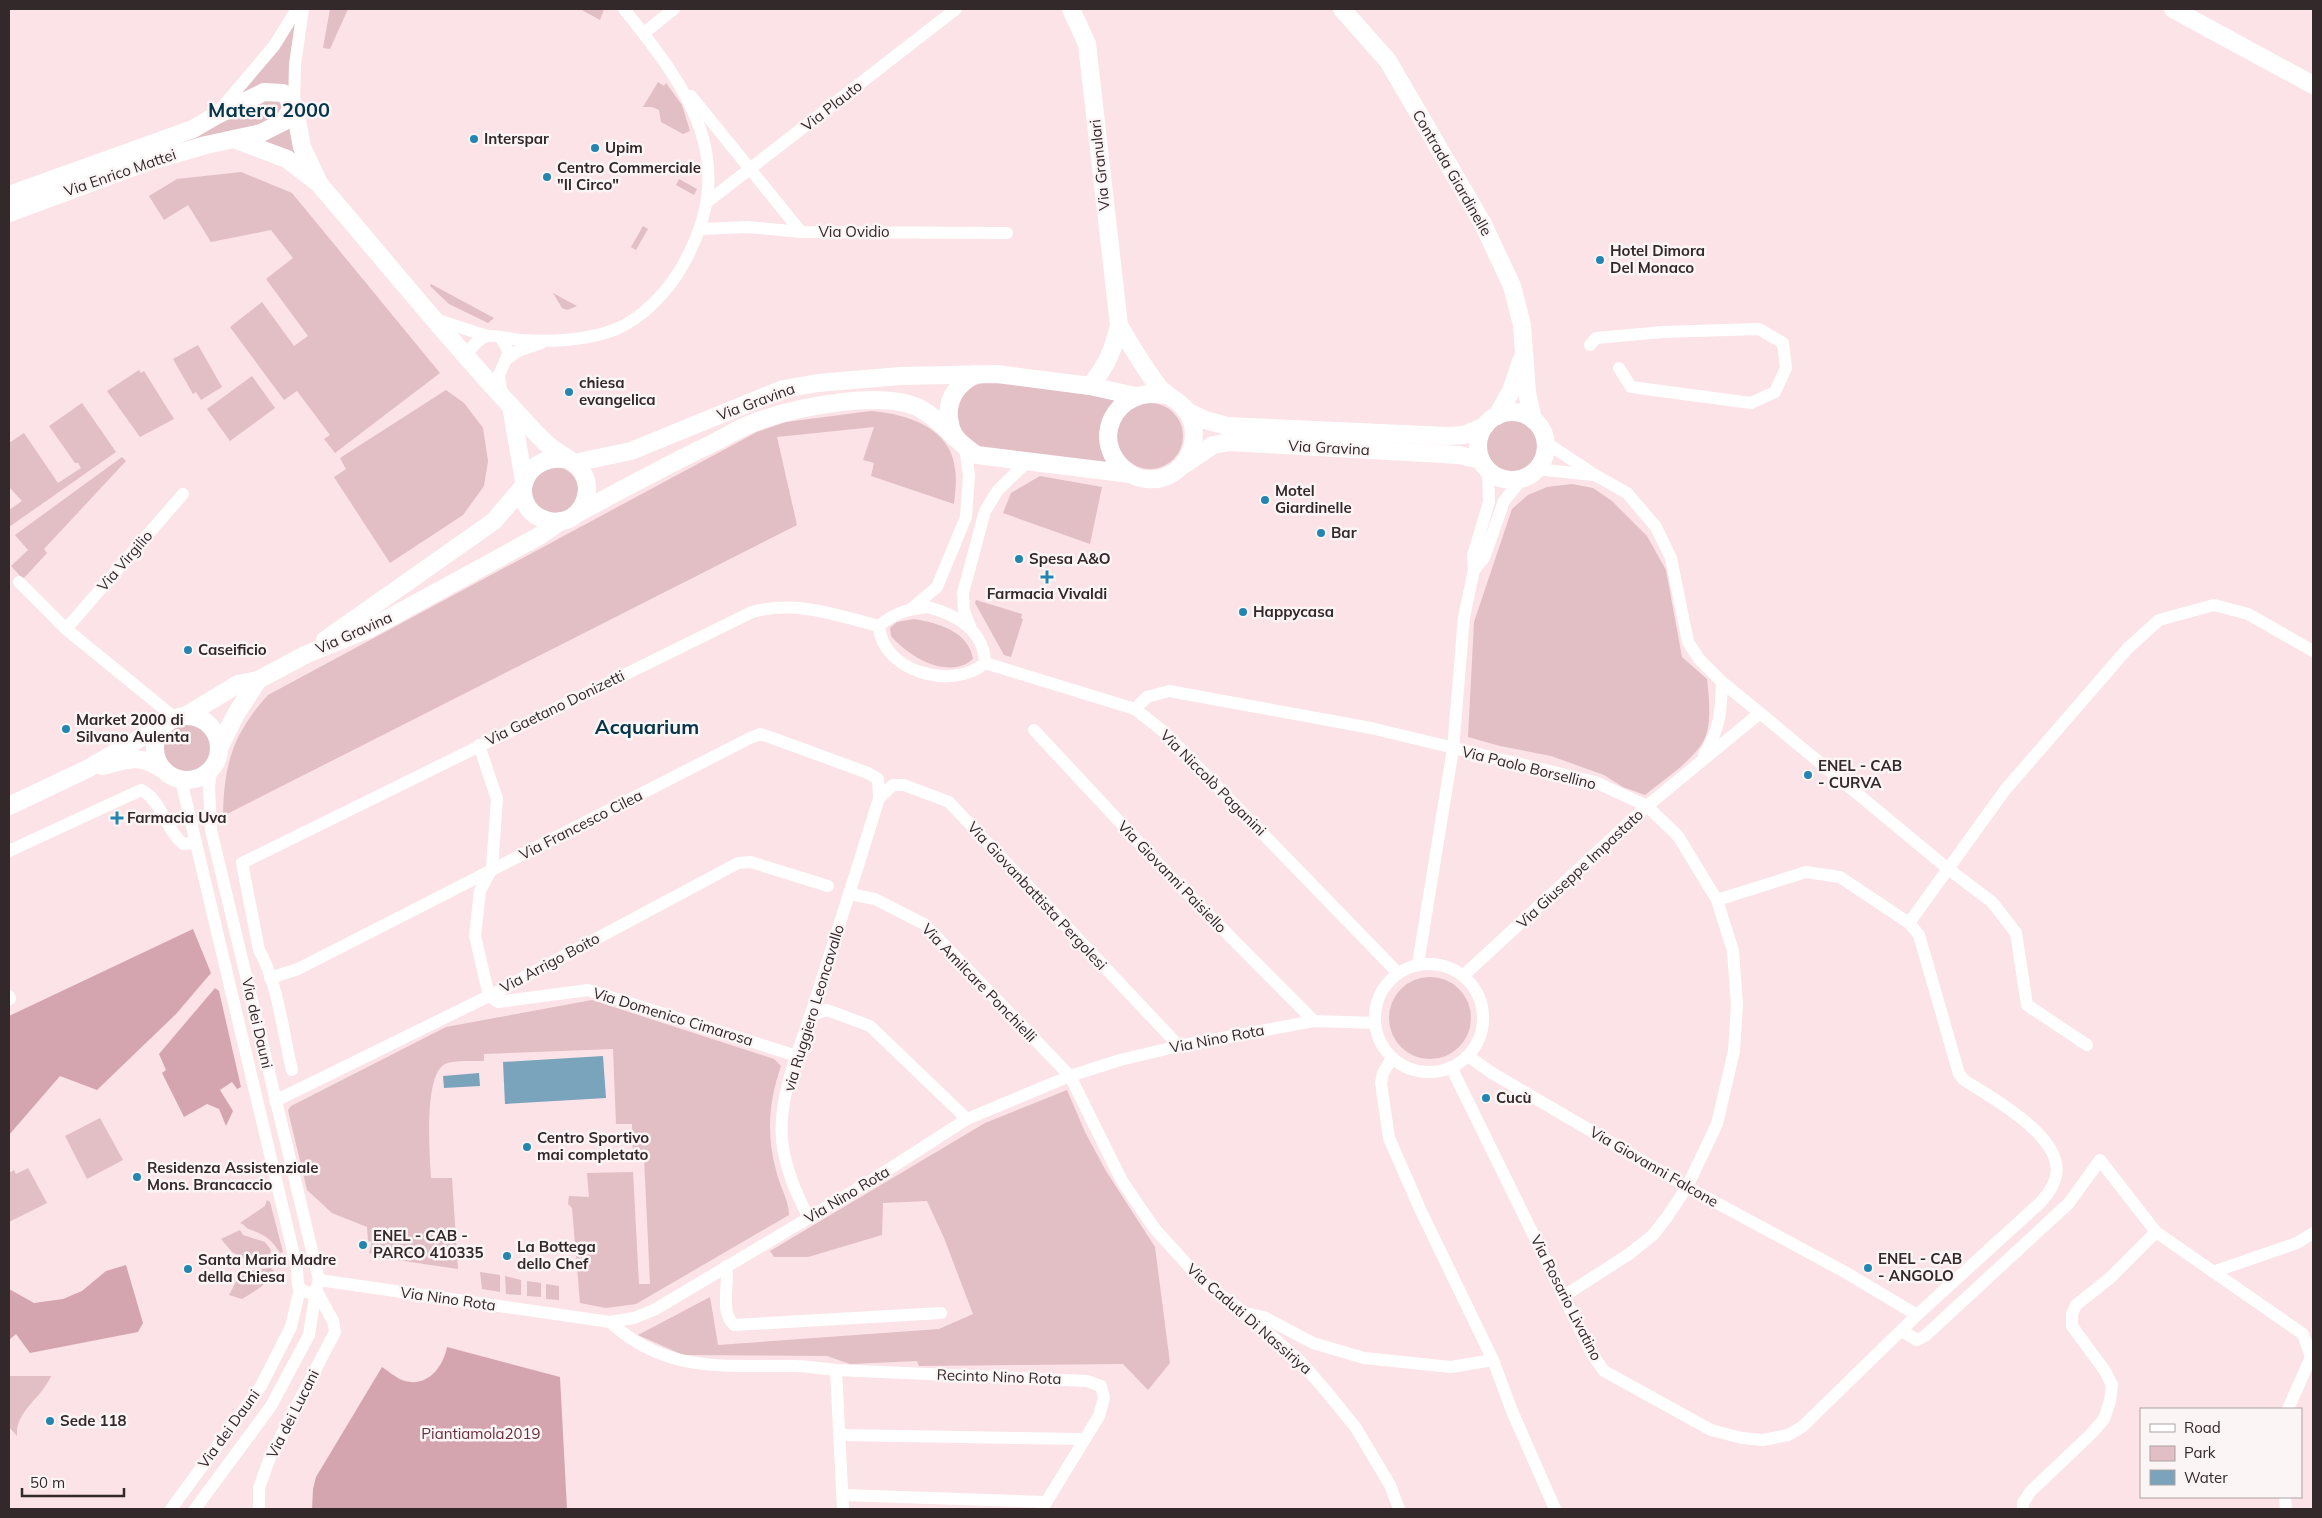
<svg xmlns="http://www.w3.org/2000/svg" width="2322" height="1518" font-family="Mulish,sans-serif">
<style>
.green{fill:#e2bec5}
.forest{fill:#d5a5af}
.water{fill:#7aa4bb}
.lines{fill:none;stroke-linecap:round;stroke-linejoin:round}
.street{stroke:#fff;stroke-width:12}
.secondary{stroke:#fff;stroke-width:18}
.poi-dot{fill:#2385b0;stroke:#fbf5f6;stroke-width:2}
.labels{text-anchor:middle;stroke-width:5;stroke-linejoin:round;paint-order:stroke}
.street-label{font-size:15px;fill:#33282a;stroke:#fbf5f6}
.poi-label{font-size:15px;font-weight:bold;fill:#33282a;stroke:#fbf5f6;text-anchor:start}
.park-label{font-size:15px;fill:#692d3d;stroke:#fbf5f6}
.district-label{font-size:20px;font-weight:bold;fill:#06364a;stroke:#fbf5f6}
</style>
<rect width="100%" height="100%" fill="#fbe3e7"/>
<g class="green">
<path d="M 330,9 L 348,9 L 330,49 L 323,48 Z"/>
<path d="M 580,9 L 604,9 L 600,20 Z"/>
<path d="M 297,17 L 291,91 L 233,101 Z"/>
<path d="M 658,82 L 664,86 L 666,83 L 682,105 L 690,131 L 683,134 L 661,122 L 659,110 L 652,107 L 643,107 Z"/>
<path d="M 265,99 L 280,99 L 286,107 L 279,117 L 259,128 L 9,206 L 9,201 L 196,137 Z"/>
<path d="M 291,122 L 304,165 L 257,141 Z"/>
<path d="M 241,172 L 292,193 L 440,373 L 335,453 L 324,439 L 330,435 L 297,391 L 284,400 L 230,327 L 262,302 L 294,346 L 308,336 L 266,279 L 293,258 L 271,230 L 211,242 L 188,205 L 164,220 L 149,196 L 177,179 Z"/>
<path d="M 679,179 L 697,189 L 694,195 L 676,185 Z"/>
<path d="M 643,226 L 648,229 L 636,250 L 631,247 Z"/>
<path d="M 431,284 L 494,318 L 488,323 L 449,304 L 430,286 Z"/>
<path d="M 553,293 L 577,306 L 567,310 L 562,308 Z"/>
<path d="M 198,345 L 222,387 L 201,400 L 196,392 L 193,394 L 173,359 Z"/>
<path d="M 139,370 L 141,373 L 144,371 L 174,419 L 140,437 L 107,391 Z"/>
<path d="M 252,376 L 275,408 L 230,441 L 207,409 Z"/>
<path d="M 994,381 L 1118,399 L 1111,466 L 978,448 L 969,440 L 956,421 C 960,394 966,384 994,381 Z"/>
<path d="M 446,390 L 464,403 L 483,428 L 488,461 L 484,486 L 463,515 L 390,563 L 334,477 L 346,469 L 340,458 Z"/>
<circle cx="1150" cy="436" r="33"/>
<path d="M 82,403 L 116,452 L 9,527 L 9,510 L 22,501 L 9,487 L 9,443 L 24,433 L 58,483 L 81,468 L 78,463 L 75,463 L 49,426 Z"/>
<path d="M 871,411 C 906,414 951,427 955,469 C 957,480 955,493 954,504 L 871,476 L 874,463 L 863,460 L 874,427 L 777,437 L 797,525 L 223,816 C 224,763 233,734 268,695 L 757,432 L 786,422 Z"/>
<circle cx="1511" cy="446" r="26"/>
<path d="M 122,457 L 126,461 L 44,549 L 47,553 L 23,579 L 11,566 L 28,550 L 15,535 Z"/>
<circle cx="555" cy="490" r="23"/>
<path d="M 1040,476 L 1102,487 L 1090,544 L 1003,513 L 1011,493 Z"/>
<path d="M 1572,484 L 1593,488 L 1612,501 L 1647,536 L 1666,570 L 1682,657 L 1707,679 C 1709,696 1712,725 1704,740 C 1694,760 1662,781 1645,795 L 1623,787 L 1604,775 L 1551,756 L 1500,746 L 1468,737 L 1474,622 L 1512,509 L 1528,495 L 1547,487 Z"/>
<path d="M 976,600 L 1022,614 L 1021,618 L 1023,619 L 1011,657 L 1004,655 L 975,603 Z"/>
<path d="M 914,619 C 938,623 968,631 973,659 C 948,681 908,656 891,636 L 890,628 L 897,622 Z"/>
<circle cx="187" cy="748" r="26"/>
<circle cx="1430" cy="1018" r="41"/>
<path d="M 592,1000 L 774,1059 L 781,1066 C 769,1101 766,1134 776,1170 C 779,1185 789,1200 789,1215 L 636,1304 L 606,1308 L 580,1303 L 572,1208 L 568,1204 L 569,1196 L 589,1197 L 587,1173 L 633,1172 L 639,1284 L 650,1284 L 644,1157 L 633,1157 L 632,1124 L 616,1124 L 613,1049 L 484,1054 L 484,1061 C 475,1061 452,1060 445,1064 C 423,1075 430,1157 431,1178 L 452,1178 L 458,1269 L 383,1258 L 369,1253 L 372,1242 L 368,1241 L 367,1227 L 332,1213 L 307,1190 L 289,1115 L 288,1110 L 291,1106 L 446,1027 Z"/>
<path d="M 1067,1090 L 1085,1132 L 1106,1171 L 1155,1247 L 1170,1363 L 1148,1390 L 1123,1364 L 919,1366 L 917,1361 L 850,1364 L 827,1356 L 683,1355 L 638,1335 L 710,1297 L 718,1345 L 939,1329 L 973,1314 L 944,1238 L 927,1201 L 883,1203 L 882,1235 L 808,1257 L 774,1257 L 770,1251 L 985,1123 Z"/>
<path d="M 100,1118 L 123,1160 L 87,1179 L 65,1136 Z"/>
<path d="M 28,1168 L 47,1203 L 9,1222 L 9,1173 L 14,1170 L 16,1174 Z"/>
<path d="M 267,1200 L 270,1202 L 283,1252 L 280,1253 C 271,1238 264,1235 249,1229 C 246,1228 244,1224 240,1223 L 265,1206 Z"/>
<path d="M 240,1230 L 243,1235 L 265,1242 L 271,1250 L 270,1254 L 243,1258 L 232,1252 L 221,1239 Z"/>
<path d="M 271,1268 L 274,1271 C 268,1285 254,1291 242,1299 L 229,1295 L 241,1272 Z"/>
<path d="M 480,1272 L 500,1275 L 500,1292 L 482,1289 Z"/>
<path d="M 505,1276 L 521,1280 L 521,1295 L 506,1294 Z"/>
<path d="M 527,1281 L 541,1283 L 541,1297 L 527,1296 Z"/>
<path d="M 546,1284 L 559,1286 L 559,1300 L 546,1299 Z"/>
<path d="M 9,1376 L 51,1376 C 42,1398 15,1411 17,1436 L 9,1427 Z"/>
</g>
<g class="forest">
<path d="M 193,929 L 211,973 L 176,1014 L 97,1090 L 60,1076 L 9,1135 L 9,1016 Z"/>
<path d="M 215,988 L 219,991 L 241,1087 L 237,1089 L 232,1082 L 220,1090 L 233,1111 L 226,1126 L 219,1109 L 207,1104 L 184,1117 L 162,1073 L 166,1070 L 159,1054 Z"/>
<path d="M 126,1265 L 143,1323 L 138,1332 L 30,1353 L 16,1334 L 9,1340 L 9,1289 L 34,1303 L 63,1299 L 82,1291 L 106,1271 Z"/>
<path d="M 447,1347 L 560,1377 L 567,1509 L 312,1509 L 313,1489 L 316,1477 L 382,1367 C 388,1371 395,1377 402,1380 C 426,1389 443,1368 447,1347 Z"/>
</g>
<g class="water">
<path d="M 603,1056 L 606,1098 L 505,1104 L 503,1062 Z"/>
<path d="M 479,1073 L 480,1086 L 444,1088 L 443,1076 Z"/>
</g>
<g class="lines">
<g class="street">
<path d="M 644,33 L 674,9"/>
<path d="M 691,96 L 801,232"/>
<path d="M 294,105 L 295,64 L 303,9"/>
<path d="M 218,112 L 274,46 L 297,9"/>
<path d="M 707,202 L 956,9"/>
<path d="M 701,229 L 748,227 L 801,232 L 1007,233"/>
<path d="M 435,319 L 487,336"/>
<path d="M 501,338 L 509,352 L 499,375 L 502,396"/>
<path d="M 1590,345 L 1596,338 L 1663,332 L 1759,329 L 1783,343 L 1786,368 L 1775,392 L 1751,403 L 1631,387 L 1619,368"/>
<path d="M 466,356 C 471,349 478,337 488,336 C 494,335 513,339 521,340 C 552,342 584,341 614,330 C 643,319 670,289 684,263 C 741,160 689,90 624,9"/>
<path d="M 507,359 L 518,351 L 541,343"/>
<path d="M 1545,442 L 1595,475 L 1627,493 L 1656,527 L 1671,558 L 1688,642 L 1699,659 L 1722,682 L 1760,713 L 1947,868 L 1992,902 L 2016,933 L 2027,1005 L 2087,1045"/>
<path d="M 1536,469 L 1593,475"/>
<path d="M 1474,570 L 1484,558 L 1504,501 L 1523,478"/>
<path d="M 19,582 L 66,629 L 175,718"/>
<path d="M 928,607 C 957,615 984,630 985,663 C 953,691 882,672 879,626 C 894,613 908,609 928,607 Z"/>
<path d="M 911,609 L 937,587 L 966,517 L 969,475 L 965,448"/>
<path d="M 970,626 L 964,611 L 963,593 L 985,511 L 998,490 L 1027,462"/>
<path d="M 66,629 L 183,494"/>
<path d="M 985,663 L 1135,709 L 1164,732 L 1398,973"/>
<path d="M 1135,709 L 1147,697 L 1169,691 L 1371,728 L 1595,782 L 1647,806 L 1678,836 L 1717,900 L 1733,951 L 1737,1005 L 1734,1051 L 1717,1124 L 1687,1187 L 1667,1217 L 1653,1235 L 1629,1254 L 1564,1296"/>
<path d="M 1034,730 L 1171,877 L 1314,1021"/>
<path d="M 479,745 L 497,799 L 492,868 L 480,891 L 475,936 L 489,996 L 498,1002 L 588,990 L 797,1056"/>
<path d="M 1704,755 C 1720,728 1721,713 1722,682"/>
<path d="M 181,780 L 297,1268 L 298,1285 L 303,1291 L 310,1293 L 316,1290 L 319,1280 L 211,830 L 209,787 L 211,770"/>
<path d="M 879,798 L 893,785 L 904,785 L 949,802 L 1179,1046"/>
<path d="M 9,851 L 141,790 C 162,800 165,829 183,844 L 196,843"/>
<path d="M 850,894 L 875,899 L 924,924 L 1070,1076 L 1122,1181 L 1154,1228 L 1202,1281 L 1245,1313 L 1300,1361 L 1326,1391 L 1356,1428 L 1390,1485 L 1399,1509"/>
<path d="M 1909,923 L 2005,790 L 2128,648 L 2159,620 L 2214,605 L 2248,614 L 2313,651"/>
<circle cx="1429" cy="1018" r="54"/>
<path d="M 1418,964 L 1453,749 L 1464,617 L 1474,570 L 1473,556 L 1489,502 L 1488,470"/>
<path d="M 1464,975 L 1647,806 L 1760,713"/>
<path d="M 270,978 L 298,969 L 750,738 L 760,734 L 775,739 L 868,773 L 878,779 L 879,798 C 858,867 836,935 814,1004 C 801,1046 778,1094 782,1140 C 785,1168 796,1194 809,1218"/>
<path d="M 9,996 L 10,999"/>
<path d="M 811,1015 L 827,1010 L 870,1026 L 967,1119"/>
<path d="M 1468,1056 L 1492,1073 L 1687,1187 L 1845,1272 L 1917,1315"/>
<path d="M 1392,1058 L 1383,1073 L 1381,1083 L 1389,1138 L 1420,1209 L 1493,1360 L 1512,1411 L 1555,1509"/>
<path d="M 1451,1067 L 1592,1354 L 1604,1371 L 1711,1430 L 1742,1438 L 1763,1440 L 1788,1435 L 1802,1427 L 1917,1315 L 2041,1202 C 2048,1194 2054,1186 2056,1176 C 2065,1137 1990,1097 1964,1080 L 1959,1074 L 1919,935 L 1909,923 L 1840,877 L 1806,872 L 1717,900"/>
<path d="M 292,1070 C 283,1033 278,983 259,950 L 242,863 L 752,612 C 797,600 836,615 879,626"/>
<path d="M 275,1101 L 489,996 L 738,863 L 751,862 L 828,886"/>
<path d="M 726,1266 C 730,1283 719,1312 734,1325 L 941,1313"/>
<path d="M 2213,1272 L 2297,1243 L 2313,1233"/>
<path d="M 319,1280 L 610,1322 L 634,1318 L 654,1310 L 869,1182 L 967,1119 L 1070,1076 L 1120,1060 L 1179,1046 L 1314,1021 L 1375,1023"/>
<path d="M 1245,1313 L 1264,1317 L 1313,1343 L 1364,1358 L 1451,1367 L 1493,1360"/>
<path d="M 610,1322 C 667,1374 723,1365 794,1366 C 808,1366 823,1369 836,1370 L 1087,1381 L 1101,1386 L 1104,1398 L 1099,1416 L 1042,1509"/>
<path d="M 1902,1331 L 1917,1340 L 1925,1336 L 2069,1203 L 2100,1160 L 2156,1232 L 2303,1334 L 2311,1357 L 2288,1409"/>
<path d="M 836,1370 L 843,1509"/>
<path d="M 840,1435 L 1084,1439"/>
<path d="M 843,1495 L 1046,1502"/>
<path d="M 2285,1497 L 2286,1509"/>
<path d="M 171,1509 L 261,1386 L 291,1327 L 300,1288"/>
<path d="M 195,1509 L 271,1406 L 309,1335 L 316,1290"/>
<path d="M 259,1509 L 259,1488 L 270,1457 L 335,1332 L 333,1321 L 316,1290"/>
<path d="M 2023,1509 L 2023,1503 L 2030,1492 L 2091,1434 L 2104,1419 L 2110,1401 L 2112,1385 L 2105,1371 L 2072,1326 L 2072,1314 L 2076,1305 L 2110,1278 L 2156,1232"/>
</g>
<g class="secondary">
<path d="M 1071,9 L 1087,44 L 1119,325 C 1131,346 1143,366 1158,386 C 1166,396 1179,400 1186,410 C 1203,434 1191,467 1165,477 C 1154,481 1139,480 1129,473 C 1086,443 1115,385 1165,395"/>
<path d="M 1342,9 L 1388,61 L 1483,224 L 1512,286 L 1522,325 L 1527,393 L 1533,420"/>
<path d="M 2173,9 L 2313,85"/>
<path d="M 294,105 L 302,147 L 320,185 C 383,258 443,333 509,404 C 521,417 534,432 548,445 C 559,454 576,461 583,473 C 592,489 585,511 569,519 C 561,522 551,523 543,519 C 507,505 522,454 565,459"/>
<path d="M 234,139 L 287,159 L 317,182"/>
<path d="M 9,195 L 193,129 L 215,116 L 264,92 L 283,93 L 294,105"/>
<path d="M 9,213 L 147,162 L 206,145 L 261,133 L 283,122 L 294,105"/>
<path d="M 1090,386 C 1107,365 1113,351 1119,325"/>
<path d="M 511,406 L 524,481"/>
<path d="M 1186,411 L 1205,420 L 1227,426 L 1448,436 L 1464,435 L 1485,426"/>
<circle cx="1512" cy="446" r="34"/>
<path d="M 1497,416 L 1511,391 L 1521,361"/>
<path d="M 954,437 C 943,408 948,391 975,374"/>
<path d="M 574,463 L 631,451 L 783,389 L 818,383 L 900,376 L 997,374 L 1090,386 L 1135,396"/>
<path d="M 1185,464 L 1213,445 L 1230,442 L 1459,455 L 1481,460"/>
<path d="M 578,513 C 623,489 667,465 713,443 C 729,435 744,425 761,420 C 799,407 884,389 921,409 C 943,421 956,443 977,455 L 1131,474"/>
<path d="M 325,640 L 494,521 L 523,487"/>
<path d="M 187,715 L 238,684 L 258,680 L 307,654 L 369,629 L 541,535 L 561,521"/>
<circle cx="187" cy="748" r="32"/>
<path d="M 219,748 L 236,714 L 258,680"/>
<path d="M 102,766 C 129,760 137,753 162,769"/>
<path d="M 9,806 L 87,769 L 163,725"/>
</g>
</g>
<g class="poi-dot">
<circle cx="474" cy="139" r="5"/>
<circle cx="595" cy="148" r="5"/>
<circle cx="547" cy="177" r="5"/>
<circle cx="1600" cy="260" r="5"/>
<circle cx="569" cy="392" r="5"/>
<circle cx="1265" cy="500" r="5"/>
<circle cx="1321" cy="533" r="5"/>
<circle cx="1019" cy="559" r="5"/>
<path d="M1044.5 569.5h5v5h5v5h-5v5h-5v-5h-5v-5h5z"/>
<circle cx="1243" cy="612" r="5"/>
<circle cx="188" cy="650" r="5"/>
<circle cx="66" cy="729" r="5"/>
<circle cx="1808" cy="775" r="5"/>
<path d="M114.5 810.5h5v5h5v5h-5v5h-5v-5h-5v-5h5z"/>
<circle cx="1486" cy="1098" r="5"/>
<circle cx="527" cy="1147" r="5"/>
<circle cx="137" cy="1177" r="5"/>
<circle cx="363" cy="1245" r="5"/>
<circle cx="507" cy="1256" r="5"/>
<circle cx="1868" cy="1268" r="5"/>
<circle cx="188" cy="1269" r="5"/>
<circle cx="50" cy="1421" r="5"/>
</g>
<g class="labels">
<g class="street-label">
<text transform="translate(832 106) rotate(-38)" y="5">Via Plauto</text>
<text transform="translate(1100 165) rotate(-96)" y="5">Via Granulari</text>
<text transform="translate(120 173) rotate(-19)" y="5">Via Enrico Mattei</text>
<text transform="translate(1452 173) rotate(60)" y="5">Contrada Giardinelle</text>
<text x="854" y="237">Via Ovidio</text>
<text transform="translate(756 402) rotate(-20)" y="5">Via Gravina</text>
<text transform="translate(1329 448) rotate(3)" y="5">Via Gravina</text>
<text transform="translate(125 561) rotate(-49)" y="5">Via Virgilio</text>
<text transform="translate(354 633) rotate(-24)" y="5">Via Gravina</text>
<text transform="translate(555 708) rotate(-26)" y="5">Via Gaetano Donizetti</text>
<text transform="translate(1529 768) rotate(14)" y="5">Via Paolo Borsellino</text>
<text transform="translate(1213 783) rotate(45)" y="5">Via Niccolò Paganini</text>
<text transform="translate(581 825) rotate(-27)" y="5">Via Francesco Cilea</text>
<text transform="translate(1580 869) rotate(-43)" y="5">Via Giuseppe Impastato</text>
<text transform="translate(1172 877) rotate(46)" y="5">Via Giovanni Paisiello</text>
<text transform="translate(1037 896) rotate(47)" y="5">Via Giovanbattista Pergolesi</text>
<text transform="translate(550 963) rotate(-28)" y="5">Via Arrigo Boito</text>
<text transform="translate(979 983) rotate(46)" y="5">Via Amilcare Ponchielli</text>
<text transform="translate(814 1008) rotate(-73)" y="5">via Ruggiero Leoncavallo</text>
<text transform="translate(673 1017) rotate(17)" y="5">Via Domenico Cimarosa</text>
<text transform="translate(257 1023) rotate(77)" y="5">Via dei Dauni</text>
<text transform="translate(1217 1039) rotate(-11)" y="5">Via Nino Rota</text>
<text transform="translate(1654 1167) rotate(30)" y="5">Via Giovanni Falcone</text>
<text transform="translate(847 1195) rotate(-31)" y="5">Via Nino Rota</text>
<text transform="translate(1566 1298) rotate(63)" y="5">Via Rosario Livatino</text>
<text transform="translate(448 1299) rotate(8)" y="5">Via Nino Rota</text>
<text transform="translate(1249 1319) rotate(41)" y="5">Via Caduti Di Nassiriya</text>
<text transform="translate(999 1377) rotate(2)" y="5">Recinto Nino Rota</text>
<text transform="translate(293 1414) rotate(-63)" y="5">Via dei Lucani</text>
<text transform="translate(229 1429) rotate(-54)" y="5">Via dei Dauni</text>
</g>
<g class="poi-label">
<text x="484" y="144">Interspar</text>
<text x="605" y="153">Upim</text>
<text x="557" y="173">Centro Commerciale<tspan x="557" dy="17">"Il Circo"</tspan></text>
<text x="1610" y="256">Hotel Dimora<tspan x="1610" dy="17">Del Monaco</tspan></text>
<text x="579" y="388">chiesa<tspan x="579" dy="17">evangelica</tspan></text>
<text x="1275" y="496">Motel<tspan x="1275" dy="17">Giardinelle</tspan></text>
<text x="1331" y="538">Bar</text>
<text x="1029" y="564">Spesa A&amp;O</text>
<text x="1047" y="599" text-anchor="middle">Farmacia Vivaldi</text>
<text x="1253" y="617">Happycasa</text>
<text x="198" y="655">Caseificio</text>
<text x="76" y="725">Market 2000 di<tspan x="76" dy="17">Silvano Aulenta</tspan></text>
<text x="1818" y="771">ENEL - CAB<tspan x="1818" dy="17">- CURVA</tspan></text>
<text x="127" y="823">Farmacia Uva</text>
<text x="1496" y="1103">Cucù</text>
<text x="537" y="1143">Centro Sportivo<tspan x="537" dy="17">mai completato</tspan></text>
<text x="147" y="1173">Residenza Assistenziale<tspan x="147" dy="17">Mons. Brancaccio</tspan></text>
<text x="373" y="1241">ENEL - CAB -<tspan x="373" dy="17">PARCO 410335</tspan></text>
<text x="517" y="1252">La Bottega<tspan x="517" dy="17">dello Chef</tspan></text>
<text x="1878" y="1264">ENEL - CAB<tspan x="1878" dy="17">- ANGOLO</tspan></text>
<text x="198" y="1265">Santa Maria Madre<tspan x="198" dy="17">della Chiesa</tspan></text>
<text x="60" y="1426">Sede 118</text>
</g>
<g class="park-label">
<text x="481" y="1439">Piantiamola2019</text>
</g>
<g class="district-label">
<text x="269" y="117">Matera 2000</text>
<text x="647" y="734">Acquarium</text>
</g>
</g>
<rect width="2322" height="1518" fill="none" stroke="#33282a" stroke-width="20"/>
<rect x="2140" y="1408" width="162" height="90" fill="#fbf5f6" stroke="#aba3a4"/>
<rect x="2150" y="1424" width="25" height="8" fill="#ffffff" stroke="#aba3a4"/>
<text x="2184" y="1433" font-size="15" fill="#33282a">Road</text>
<rect x="2150" y="1446" width="25" height="15" fill="#e2bec5" stroke="#aba3a4"/>
<text x="2184" y="1458" font-size="15" fill="#33282a">Park</text>
<rect x="2150" y="1470" width="25" height="15" fill="#7aa4bb" stroke="#aba3a4"/>
<text x="2184" y="1483" font-size="15" fill="#33282a">Water</text>
<path d="M22 1488v8h102v-8" fill="none" stroke="#33282a" stroke-width="2.5"/>
<text x="30" y="1488" font-size="15" fill="#33282a" stroke="#fbf5f6" stroke-width="4" paint-order="stroke">50 m</text>
</svg>
